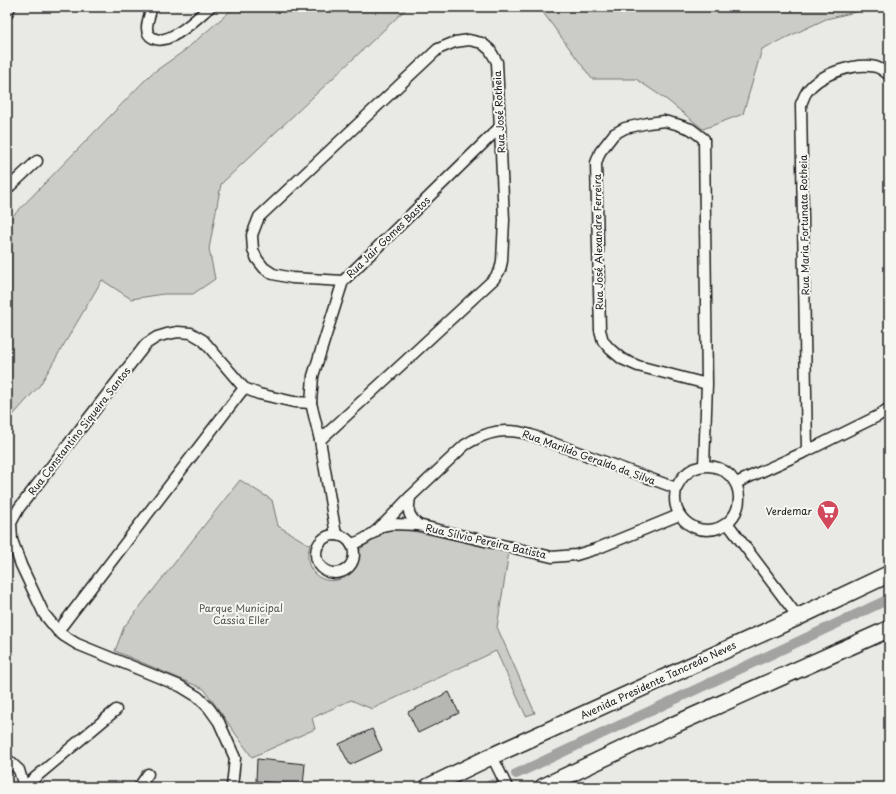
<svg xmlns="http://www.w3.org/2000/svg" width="896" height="794" font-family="'Playpen Sans',sans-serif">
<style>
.green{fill:#cbcbc7;stroke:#747472}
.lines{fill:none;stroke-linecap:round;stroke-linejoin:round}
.canal{stroke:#a3a3a1;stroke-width:10}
.building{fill:#b6b6b3;stroke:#1c1c1c}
.street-casing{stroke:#1c1c1c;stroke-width:13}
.primary-casing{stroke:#1c1c1c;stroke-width:19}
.street{stroke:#f6f6f2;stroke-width:10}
.primary{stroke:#f6f6f2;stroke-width:16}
.labels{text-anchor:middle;stroke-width:4;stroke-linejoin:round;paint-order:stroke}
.street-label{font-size:10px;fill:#1c1c1c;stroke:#f6f6f2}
.poi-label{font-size:10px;fill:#1c1c1c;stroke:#f6f6f2;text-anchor:end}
.park-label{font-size:10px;fill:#51514f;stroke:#f6f6f2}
</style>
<rect width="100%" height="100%" fill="#e9e9e5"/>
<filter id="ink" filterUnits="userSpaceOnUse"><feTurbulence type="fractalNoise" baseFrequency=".025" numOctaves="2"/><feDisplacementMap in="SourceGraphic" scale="8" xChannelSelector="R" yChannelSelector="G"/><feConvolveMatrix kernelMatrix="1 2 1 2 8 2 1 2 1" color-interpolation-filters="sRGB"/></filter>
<g filter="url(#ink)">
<g class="green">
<path d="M 235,7 L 408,7 L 221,184 L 209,249 L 215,279 L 193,294 L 164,294 L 131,299 L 102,280 L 40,385 L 7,422 L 7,222 L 151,74 L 184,51 Z"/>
<path d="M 539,7 L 876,7 L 826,19 L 762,49 L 743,114 L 703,129 L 667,100 L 636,79 L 592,79 Z"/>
<path d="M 240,480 L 272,500 L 278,526 L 310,545 C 307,555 306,565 315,574 C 327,586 349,581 355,564 C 357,559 356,555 360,550 C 363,546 378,531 382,529 C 386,528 391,528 394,527 L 509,552 L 497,627 L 535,713 L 526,716 L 496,651 L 372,709 L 351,700 L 312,718 L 315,729 L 252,757 L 204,689 L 115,651 L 124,627 Z"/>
</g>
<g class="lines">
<g class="canal">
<path d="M 516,774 L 889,599"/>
<path d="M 487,787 L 493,784"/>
</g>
</g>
<g class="building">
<path d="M 449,692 L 459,713 L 418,733 L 408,712 Z"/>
<path d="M 372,729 L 382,750 L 350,765 L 339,744 Z"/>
<path d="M 257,759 L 305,764 L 303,786 L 256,781 Z"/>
</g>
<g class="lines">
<g class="street-casing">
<g id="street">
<path d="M 152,7 C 150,14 147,21 147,28 C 147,32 149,36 153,38 C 169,47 198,17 210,7"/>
<path d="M 7,14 L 10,7"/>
<path d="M 7,189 L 37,161"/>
<path d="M 320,440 L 494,279 L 500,270 L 502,261 L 504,220 L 497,62 L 490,50 L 482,43 L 469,40 L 455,42 L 438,49 L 259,217 L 252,235 L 253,250 L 257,259 L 264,268 L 273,274 L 292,278 L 343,281"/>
<path d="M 807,451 L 801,104 C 803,100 804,96 806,93 C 818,74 855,62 876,67 C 880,68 885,72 889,75"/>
<path d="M 704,465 L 707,384 L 704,139 L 691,129 L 676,124 L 664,121 L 648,123 L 625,128 L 614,134 L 600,152 L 596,163 L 600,330 L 603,341 L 610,349 L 622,359 L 638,366 L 707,384"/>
<circle cx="707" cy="498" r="32"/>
<path d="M 736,483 L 807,451 L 878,416 L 889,408"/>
<path d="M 410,497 C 408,512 407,514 418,525"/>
<path d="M 728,524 L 798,617"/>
<path d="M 381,526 L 392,524 L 418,525 L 552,557 L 576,555 L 596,549 L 679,515"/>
<circle cx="335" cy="554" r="19"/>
<path d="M 336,535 L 320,440 L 311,403 L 313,376 L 343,281 L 500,127"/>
<path d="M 351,544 C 375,539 394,512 411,496 C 429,479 447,462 465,445 C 487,431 506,427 531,435 L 676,488"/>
<path d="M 58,631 L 244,388"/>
<path d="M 492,756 L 507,787"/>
<path d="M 7,759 L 19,770 L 24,787"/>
<path d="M 24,787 L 116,710"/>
<path d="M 139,787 L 148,774"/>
<path d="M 232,787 L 235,758 L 219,722 L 209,708 L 198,697 L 180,686 L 77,644 L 64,636 L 58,631 L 44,614 L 21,565 L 12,540 L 11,523 L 19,508 L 146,344 L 157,337 L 167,334 L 178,332 L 191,333 L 203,340 L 244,388 L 259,394 L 294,402 L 311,403"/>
</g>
</g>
<g class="primary-casing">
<g id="primary">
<path d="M 428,787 L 492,756 L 798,617 L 889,574"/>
<path d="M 543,787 L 669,727 L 889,629"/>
</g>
</g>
<use href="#street" class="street"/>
<use href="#primary" class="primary"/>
</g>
</g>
<defs>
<g id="supermarket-pin" transform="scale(1.15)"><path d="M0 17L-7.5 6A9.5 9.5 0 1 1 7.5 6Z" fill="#d1495b" stroke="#f6f6f2"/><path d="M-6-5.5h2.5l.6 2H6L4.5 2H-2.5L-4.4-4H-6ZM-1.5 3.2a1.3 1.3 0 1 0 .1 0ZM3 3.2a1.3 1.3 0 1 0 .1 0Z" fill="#fff"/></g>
</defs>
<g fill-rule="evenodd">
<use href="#supermarket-pin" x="828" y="511"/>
</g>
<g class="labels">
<g class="street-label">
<text transform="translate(499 112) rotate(-93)" y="4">Rua José Rotheia</text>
<text transform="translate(804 225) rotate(-91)" y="4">Rua Maria Fortunata Rotheia</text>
<text transform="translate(388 237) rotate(-44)" y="4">Rua Jair Gomes Bastos</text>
<text transform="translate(598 242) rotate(-91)" y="4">Rua José Alexandre Ferreira</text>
<text transform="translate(79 431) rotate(-52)" y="4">Rua Constantino Siqueira Santos</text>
<text transform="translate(589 457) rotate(20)" y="4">Rua Marildo Geraldo da Silva</text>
<text transform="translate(486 541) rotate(13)" y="4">Rua Sílvio Pereira Batista</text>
<text transform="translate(658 680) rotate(-25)" y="4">Avenida Presidente Tancredo Neves</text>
</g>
<g class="poi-label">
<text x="812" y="515">Verdemar</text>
</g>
<g class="park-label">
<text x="241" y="612">Parque Municipal<tspan x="241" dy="12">Cássia Eller</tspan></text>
</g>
</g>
<rect width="896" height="794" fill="none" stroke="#f6f6f2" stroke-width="24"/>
<rect x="12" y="12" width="872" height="770" fill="none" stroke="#1c1c1c" stroke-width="1.5" filter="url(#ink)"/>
</svg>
